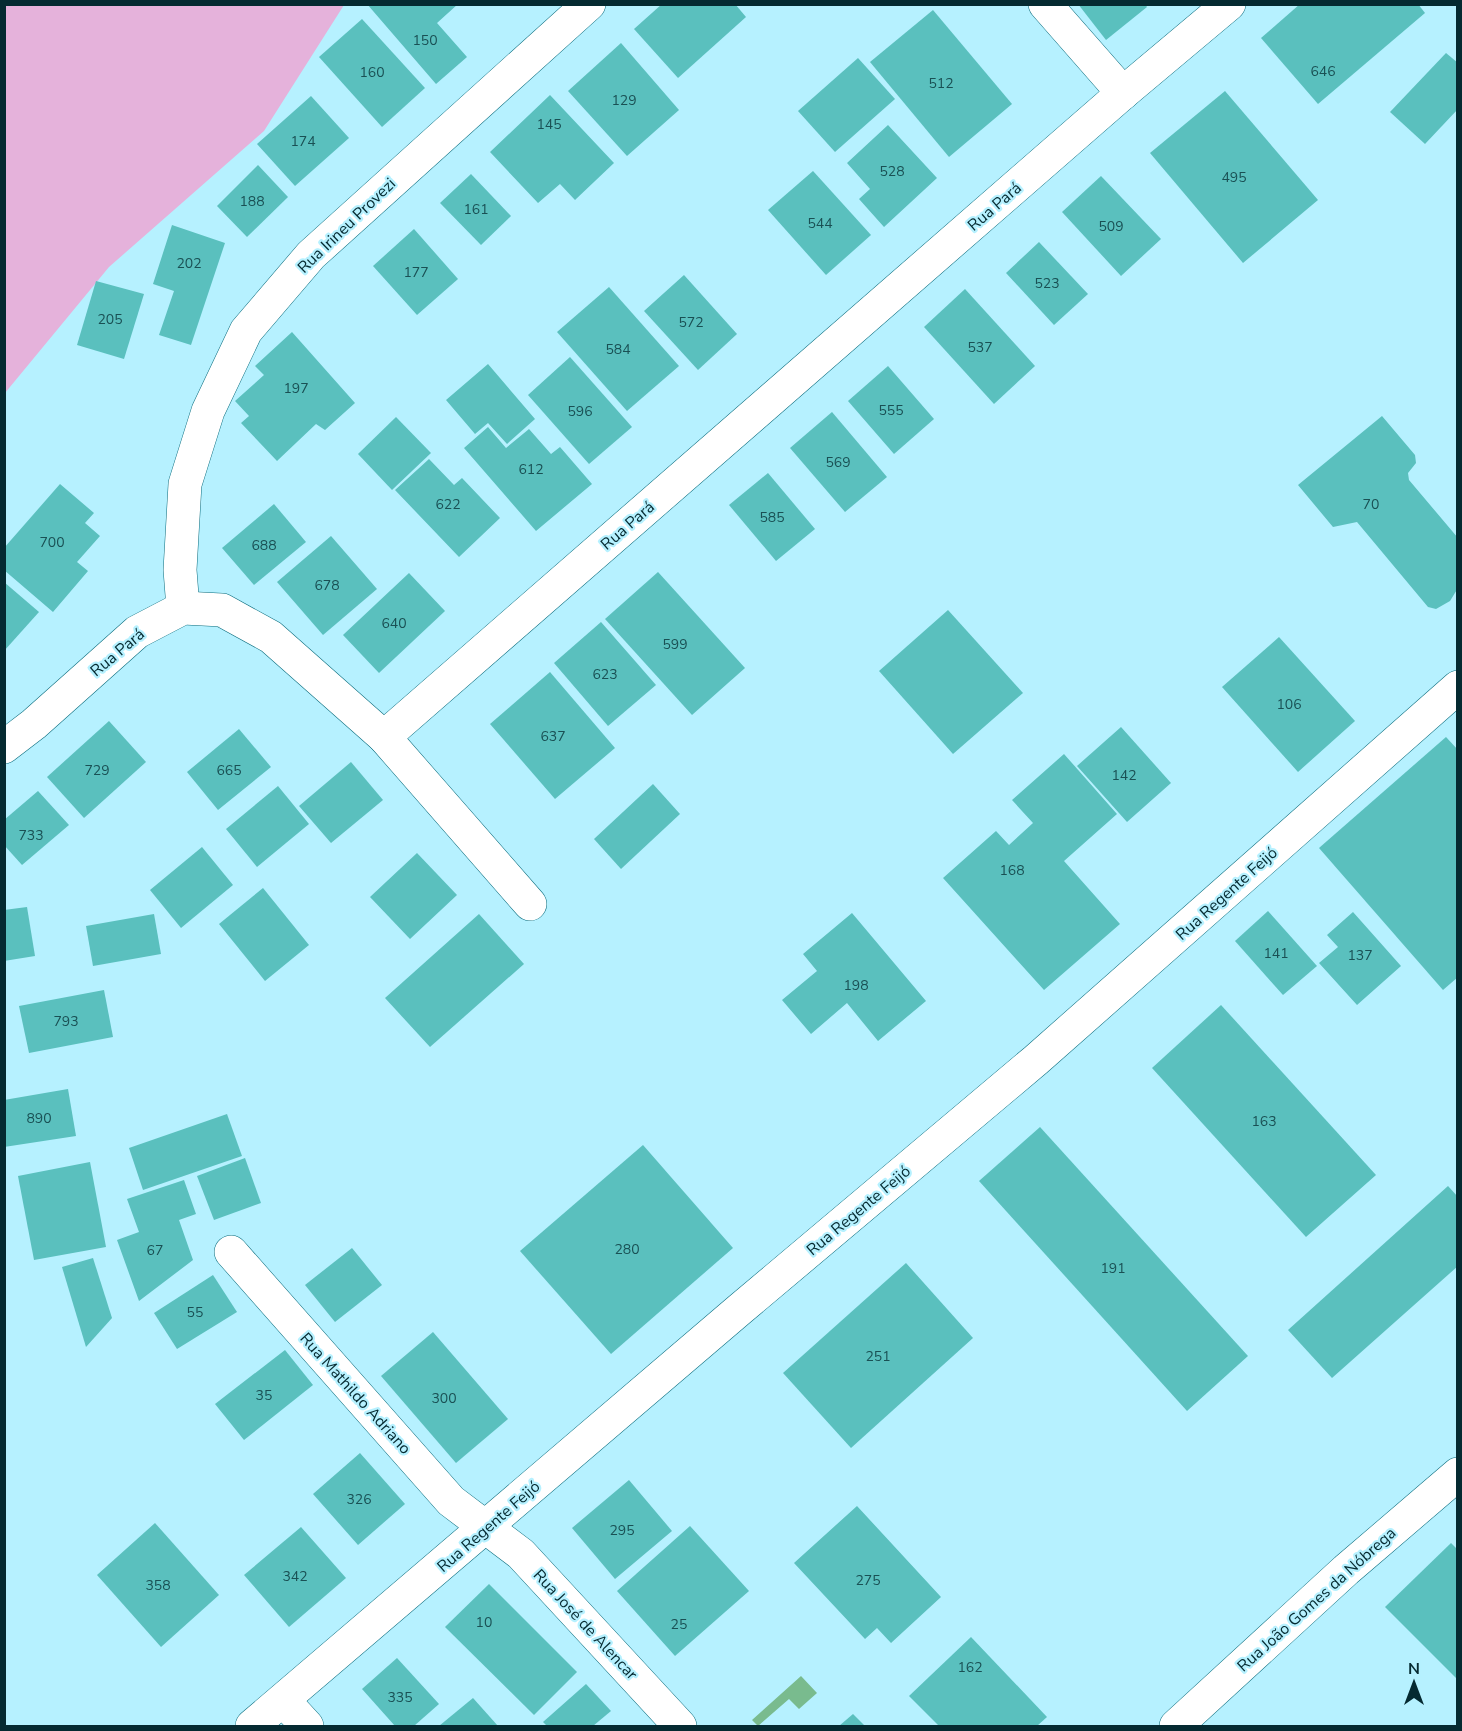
<svg xmlns="http://www.w3.org/2000/svg" width="1462" height="1731" font-family="'Nunito Sans',sans-serif">
<style>
.green{fill:#e5b2db}
.water{fill:#79bb8e}
.building{fill:#5ac0be}
.lines{fill:none;stroke-linecap:round;stroke-linejoin:round}
.minor-casing{stroke:#0b6d7e;stroke-width:34}
.minor{stroke:#fff;stroke-width:33}
.labels{text-anchor:middle;stroke-width:4.5;stroke-linejoin:round;paint-order:stroke}
.number-label{font-size:14px;fill:#1a5054}
.street-label{font-size:16px;fill:#052a31;stroke:#b6f1ff}
</style>
<rect width="100%" height="100%" fill="#b6f1ff"/>
<path class="green" d="M 5,5 L 344,5 L 264,131 L 109,267 L 5,393 Z"/>
<path class="water" d="M 801,1676 L 817,1693 L 799,1709 L 789,1699 L 758,1726 L 752,1720 Z"/>
<g class="building">
<path d="M 367,4 L 458,4 L 437,23 L 467,57 L 436,84 Z"/>
<path d="M 662,4 L 735,4 L 746,17 L 678,78 L 634,29 Z"/>
<path d="M 1078,4 L 1145,4 L 1147,7 L 1106,40 Z"/>
<path d="M 1300,4 L 1418,4 L 1425,13 L 1318,104 L 1261,38 Z"/>
<path d="M 933,10 L 1012,104 L 949,157 L 870,62 Z"/>
<path d="M 362,19 L 425,88 L 382,127 L 319,57 Z"/>
<path d="M 621,43 L 679,110 L 627,156 L 568,91 Z"/>
<path d="M 1446,53 L 1458,63 L 1458,109 L 1425,144 L 1390,112 Z"/>
<path d="M 858,58 L 895,99 L 835,152 L 798,111 Z"/>
<path d="M 1225,91 L 1318,200 L 1243,263 L 1150,153 Z"/>
<path d="M 550,95 L 614,163 L 575,200 L 560,184 L 538,203 L 490,152 Z"/>
<path d="M 311,96 L 349,138 L 295,186 L 257,144 Z"/>
<path d="M 888,125 L 937,178 L 884,227 L 859,199 L 870,189 L 847,163 Z"/>
<path d="M 258,165 L 288,197 L 247,237 L 217,206 Z"/>
<path d="M 813,171 L 871,235 L 826,275 L 768,210 Z"/>
<path d="M 471,174 L 511,216 L 481,245 L 440,203 Z"/>
<path d="M 1101,176 L 1161,239 L 1121,276 L 1062,212 Z"/>
<path d="M 172,225 L 225,243 L 191,345 L 159,335 L 174,291 L 153,284 Z"/>
<path d="M 414,229 L 458,279 L 417,315 L 373,266 Z"/>
<path d="M 1039,242 L 1088,294 L 1054,325 L 1006,273 Z"/>
<path d="M 684,275 L 737,334 L 698,370 L 644,311 Z"/>
<path d="M 96,281 L 144,294 L 124,359 L 77,345 Z"/>
<path d="M 609,287 L 679,366 L 627,411 L 557,332 Z"/>
<path d="M 965,289 L 1035,366 L 994,404 L 924,327 Z"/>
<path d="M 292,332 L 355,403 L 325,430 L 316,424 L 277,461 L 241,423 L 249,416 L 235,401 L 264,375 L 255,366 Z"/>
<path d="M 570,357 L 632,427 L 589,464 L 528,395 Z"/>
<path d="M 488,364 L 535,419 L 507,444 L 488,423 L 475,434 L 446,400 Z"/>
<path d="M 888,366 L 934,419 L 894,454 L 848,401 Z"/>
<path d="M 832,412 L 887,477 L 845,512 L 790,448 Z"/>
<path d="M 1382,416 L 1415,455 L 1416,463 L 1408,473 L 1409,480 L 1458,538 L 1458,588 L 1450,601 L 1436,609 L 1428,607 L 1357,522 L 1333,527 L 1298,485 Z"/>
<path d="M 396,417 L 431,453 L 392,490 L 358,454 Z"/>
<path d="M 488,427 L 506,448 L 529,429 L 551,454 L 560,447 L 592,484 L 536,531 L 464,448 Z"/>
<path d="M 429,459 L 454,485 L 462,478 L 500,518 L 459,557 L 395,490 Z"/>
<path d="M 768,473 L 815,529 L 776,561 L 729,505 Z"/>
<path d="M 60,484 L 94,513 L 85,523 L 100,536 L 77,562 L 88,571 L 53,612 L 4,570 L 4,548 Z"/>
<path d="M 274,504 L 306,542 L 254,585 L 222,548 Z"/>
<path d="M 331,536 L 377,589 L 323,635 L 277,582 Z"/>
<path d="M 658,572 L 745,668 L 692,715 L 605,619 Z"/>
<path d="M 409,573 L 445,611 L 379,673 L 343,635 Z"/>
<path d="M 4,582 L 39,612 L 4,651 Z"/>
<path d="M 948,610 L 1023,693 L 953,754 L 879,671 Z"/>
<path d="M 601,622 L 656,685 L 608,726 L 554,663 Z"/>
<path d="M 1279,637 L 1355,721 L 1298,772 L 1222,687 Z"/>
<path d="M 550,672 L 615,748 L 555,799 L 490,724 Z"/>
<path d="M 109,721 L 146,762 L 84,818 L 47,777 Z"/>
<path d="M 1121,727 L 1171,783 L 1127,822 L 1077,766 Z"/>
<path d="M 239,729 L 271,767 L 218,810 L 187,772 Z"/>
<path d="M 1446,737 L 1458,750 L 1458,977 L 1443,990 L 1319,848 Z"/>
<path d="M 1064,754 L 1117,814 L 1064,861 L 1120,924 L 1044,990 L 943,878 L 996,831 L 1009,845 L 1033,823 L 1012,800 Z"/>
<path d="M 351,762 L 383,800 L 331,843 L 299,806 Z"/>
<path d="M 653,784 L 680,814 L 621,869 L 594,839 Z"/>
<path d="M 278,786 L 309,824 L 257,867 L 226,829 Z"/>
<path d="M 38,791 L 69,825 L 22,865 L 4,845 L 4,820 Z"/>
<path d="M 202,847 L 233,885 L 181,928 L 150,890 Z"/>
<path d="M 417,853 L 457,895 L 410,939 L 370,897 Z"/>
<path d="M 263,888 L 309,945 L 265,981 L 219,924 Z"/>
<path d="M 27,907 L 35,956 L 4,961 L 4,910 Z"/>
<path d="M 1268,911 L 1317,966 L 1283,995 L 1235,941 Z"/>
<path d="M 1353,912 L 1401,966 L 1357,1005 L 1319,963 L 1338,947 L 1327,935 Z"/>
<path d="M 852,913 L 926,1001 L 878,1041 L 847,1003 L 811,1034 L 782,1000 L 817,971 L 803,954 Z"/>
<path d="M 154,914 L 161,954 L 93,966 L 86,926 Z"/>
<path d="M 479,914 L 524,964 L 430,1047 L 385,998 Z"/>
<path d="M 104,990 L 113,1037 L 29,1053 L 19,1006 Z"/>
<path d="M 1221,1005 L 1376,1175 L 1306,1237 L 1152,1068 Z"/>
<path d="M 68,1089 L 76,1136 L 4,1147 L 4,1100 Z"/>
<path d="M 227,1114 L 242,1156 L 143,1190 L 129,1148 Z"/>
<path d="M 1040,1127 L 1248,1356 L 1187,1411 L 979,1181 Z"/>
<path d="M 643,1145 L 733,1248 L 611,1354 L 520,1251 Z"/>
<path d="M 245,1158 L 261,1203 L 214,1220 L 197,1176 Z"/>
<path d="M 90,1162 L 106,1247 L 34,1260 L 18,1176 Z"/>
<path d="M 184,1180 L 196,1214 L 179,1220 L 193,1260 L 139,1301 L 117,1240 L 139,1232 L 127,1199 Z"/>
<path d="M 1448,1186 L 1458,1197 L 1458,1266 L 1332,1378 L 1288,1330 Z"/>
<path d="M 352,1248 L 382,1285 L 335,1322 L 305,1285 Z"/>
<path d="M 93,1258 L 112,1318 L 86,1347 L 62,1267 Z"/>
<path d="M 906,1263 L 973,1338 L 851,1448 L 783,1373 Z"/>
<path d="M 213,1275 L 237,1312 L 177,1349 L 154,1313 Z"/>
<path d="M 433,1332 L 508,1419 L 456,1463 L 381,1376 Z"/>
<path d="M 285,1350 L 313,1385 L 244,1440 L 215,1404 Z"/>
<path d="M 360,1453 L 405,1504 L 358,1545 L 313,1494 Z"/>
<path d="M 629,1480 L 672,1531 L 615,1579 L 572,1528 Z"/>
<path d="M 857,1506 L 941,1597 L 891,1643 L 877,1628 L 865,1639 L 794,1563 Z"/>
<path d="M 155,1523 L 219,1595 L 161,1647 L 97,1575 Z"/>
<path d="M 690,1526 L 749,1591 L 675,1656 L 617,1591 Z"/>
<path d="M 301,1527 L 346,1578 L 289,1627 L 244,1575 Z"/>
<path d="M 1451,1543 L 1458,1550 L 1458,1680 L 1385,1607 Z"/>
<path d="M 489,1584 L 577,1672 L 534,1715 L 445,1627 Z"/>
<path d="M 971,1637 L 1047,1717 L 1037,1726 L 939,1726 L 909,1696 Z"/>
<path d="M 397,1658 L 439,1704 L 414,1726 L 395,1726 L 362,1689 Z"/>
<path d="M 586,1684 L 611,1711 L 593,1726 L 547,1726 L 543,1722 Z"/>
<path d="M 473,1698 L 498,1726 L 439,1726 Z"/>
<path d="M 853,1714 L 865,1726 L 839,1726 Z"/>
</g>
<g class="lines">
<g class="minor-casing">
<g id="minor">
<path d="M 1045,4 L 1123,93"/>
<path d="M 183,608 L 180,570 L 185,484 L 208,411 L 246,331 L 311,255 L 589,4"/>
<path d="M 384,737 L 1123,93 L 1229,4"/>
<path d="M 4,747 L 34,724 L 137,632 L 183,608 L 222,610 L 271,637 L 384,737 L 530,904"/>
<path d="M 231,1252 L 451,1501 L 521,1554 L 680,1726"/>
<path d="M 284,1701 L 307,1726"/>
<path d="M 252,1726 L 739,1310 L 1036,1060 L 1458,687"/>
<path d="M 1176,1726 L 1346,1570 L 1458,1474"/>
</g>
</g>
<use href="#minor" class="minor"/>
</g>
<g class="labels">
<g class="number-label">
<text x="425" y="45">150</text>
<text x="1323" y="76">646</text>
<text x="372" y="77">160</text>
<text x="941" y="88">512</text>
<text x="624" y="105">129</text>
<text x="549" y="129">145</text>
<text x="303" y="146">174</text>
<text x="892" y="176">528</text>
<text x="1234" y="182">495</text>
<text x="252" y="206">188</text>
<text x="476" y="214">161</text>
<text x="820" y="228">544</text>
<text x="1111" y="231">509</text>
<text x="189" y="268">202</text>
<text x="416" y="277">177</text>
<text x="1047" y="288">523</text>
<text x="110" y="324">205</text>
<text x="691" y="327">572</text>
<text x="980" y="352">537</text>
<text x="618" y="354">584</text>
<text x="296" y="393">197</text>
<text x="891" y="415">555</text>
<text x="580" y="416">596</text>
<text x="838" y="467">569</text>
<text x="531" y="474">612</text>
<text x="448" y="509">622</text>
<text x="1371" y="509">70</text>
<text x="772" y="522">585</text>
<text x="52" y="547">700</text>
<text x="264" y="550">688</text>
<text x="327" y="590">678</text>
<text x="394" y="628">640</text>
<text x="675" y="649">599</text>
<text x="605" y="679">623</text>
<text x="1289" y="709">106</text>
<text x="553" y="741">637</text>
<text x="97" y="775">729</text>
<text x="229" y="775">665</text>
<text x="1124" y="780">142</text>
<text x="31" y="840">733</text>
<text x="1012" y="875">168</text>
<text x="1276" y="958">141</text>
<text x="1360" y="960">137</text>
<text x="856" y="990">198</text>
<text x="66" y="1026">793</text>
<text x="39" y="1123">890</text>
<text x="1264" y="1126">163</text>
<text x="627" y="1254">280</text>
<text x="155" y="1255">67</text>
<text x="1113" y="1273">191</text>
<text x="195" y="1317">55</text>
<text x="878" y="1361">251</text>
<text x="264" y="1400">35</text>
<text x="444" y="1403">300</text>
<text x="359" y="1504">326</text>
<text x="622" y="1535">295</text>
<text x="295" y="1581">342</text>
<text x="868" y="1585">275</text>
<text x="158" y="1590">358</text>
<text x="484" y="1627">10</text>
<text x="679" y="1629">25</text>
<text x="970" y="1672">162</text>
<text x="400" y="1702">335</text>
</g>
<g class="street-label">
<text transform="translate(994 206) rotate(-41)" y="6">Rua Pará</text>
<text transform="translate(346 225) rotate(-44)" y="6">Rua Irineu Provezi</text>
<text transform="translate(627 525) rotate(-41)" y="6">Rua Pará</text>
<text transform="translate(117 652) rotate(-40)" y="6">Rua Pará</text>
<text transform="translate(1226 893) rotate(-42)" y="6">Rua Regente Feijó</text>
<text transform="translate(858 1210) rotate(-40)" y="6">Rua Regente Feijó</text>
<text transform="translate(356 1393) rotate(48)" y="6">Rua Mathildo Adriano</text>
<text transform="translate(488 1526) rotate(-41)" y="6">Rua Regente Feijó</text>
<text transform="translate(1316 1599) rotate(-42)" y="6">Rua João Gomes da Nóbrega</text>
<text transform="translate(586 1624) rotate(47)" y="6">Rua José de Alencar</text>
</g>
</g>
<rect width="1462" height="1731" fill="none" stroke="#052a31" stroke-width="12"/>
<g transform="translate(1414 1683)" stroke="#b6f1ff" stroke-width="4.5" paint-order="stroke">
<path d="M0-4.5L10 22L0 15L-10 22Z" fill="#052a31"/>
<text y="-9" font-size="16" font-weight="bold" text-anchor="middle" fill="#052a31">N</text>
</g>
</svg>
